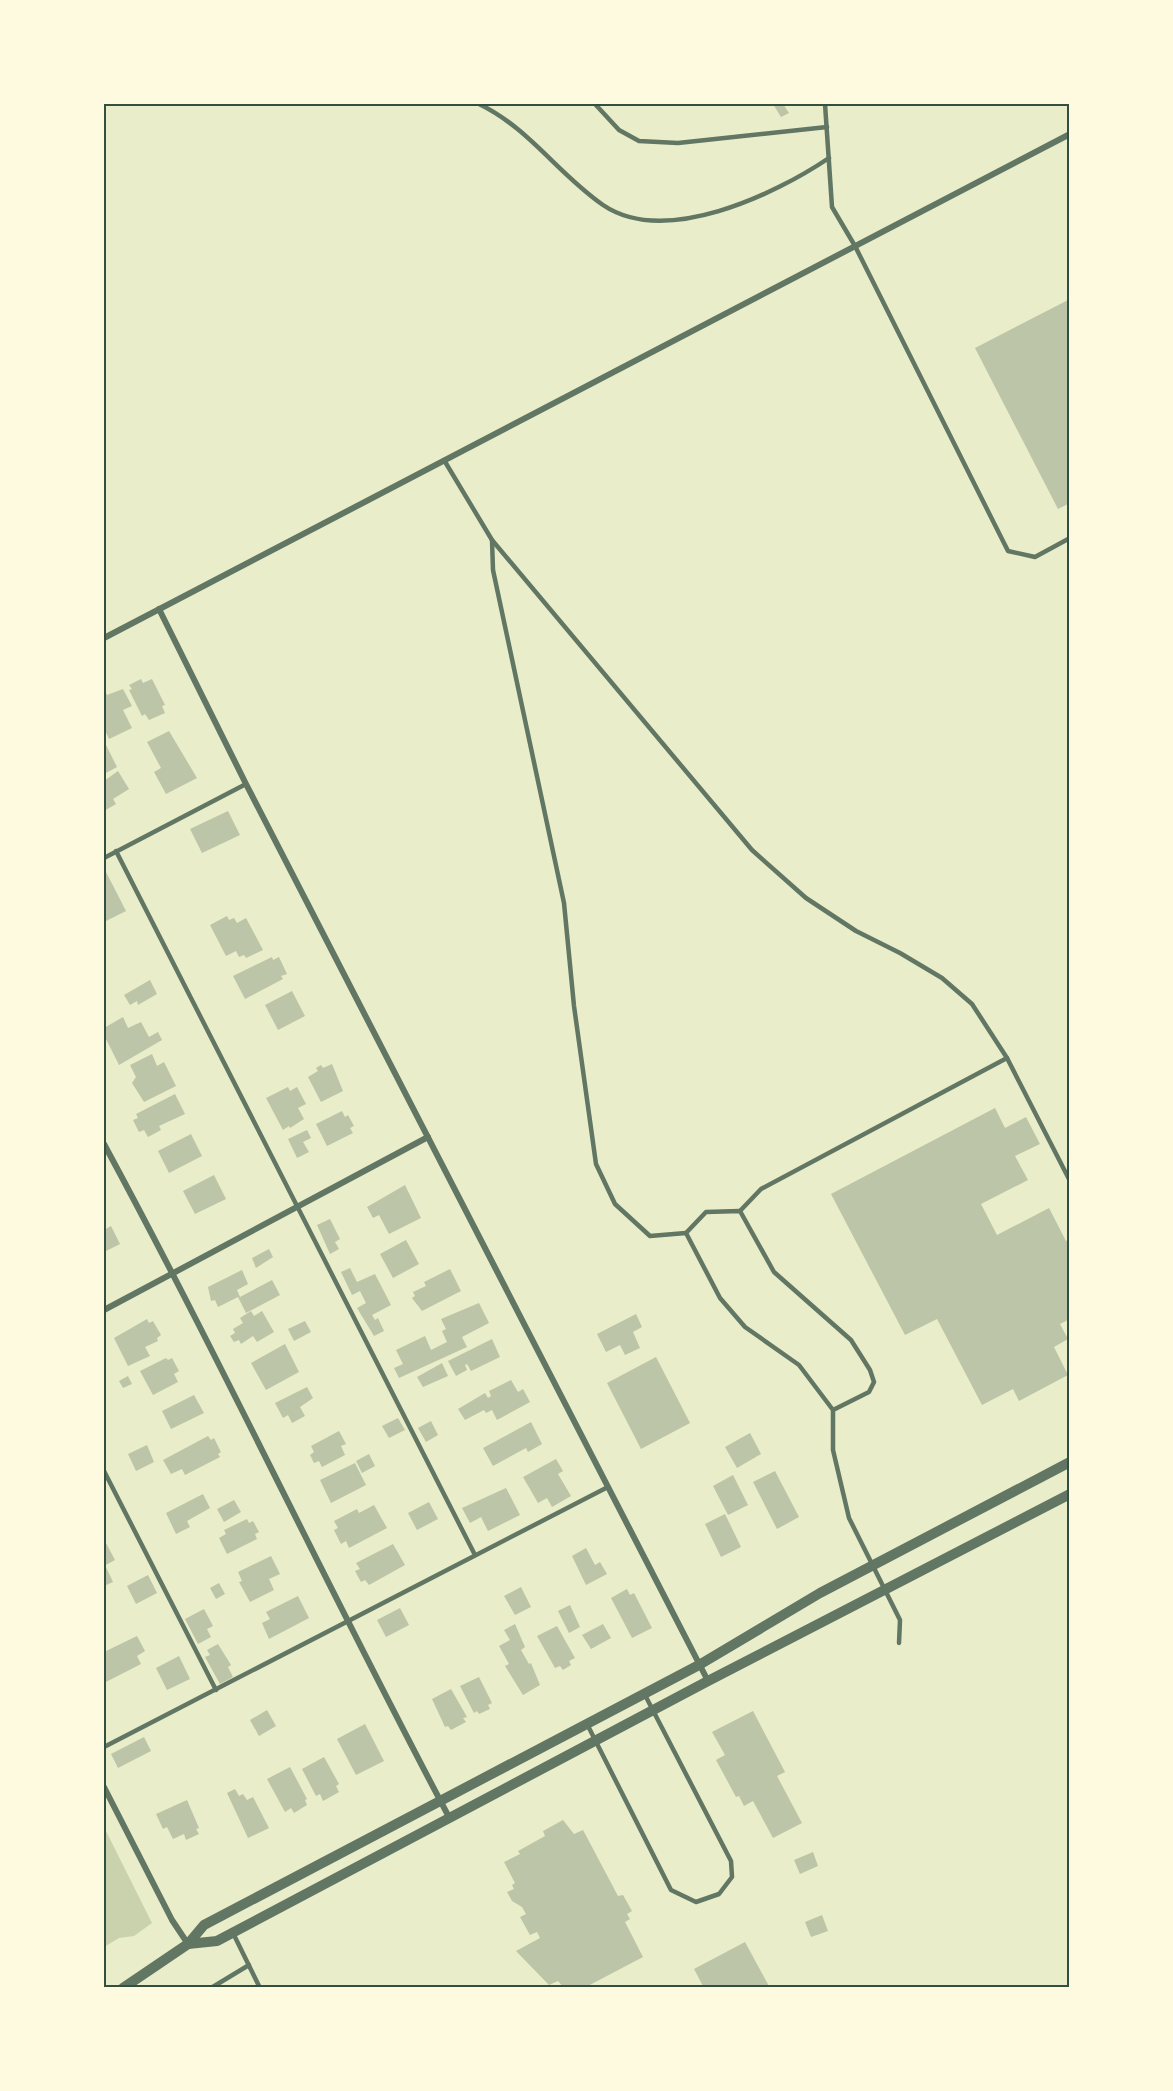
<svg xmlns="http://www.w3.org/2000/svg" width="1173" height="2091" font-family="'Work Sans',sans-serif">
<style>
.green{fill:#cad2ad}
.building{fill:#bcc5a7}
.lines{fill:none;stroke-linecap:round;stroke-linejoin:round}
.service{stroke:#617663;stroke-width:4.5}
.minor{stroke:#617663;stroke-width:6}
.tertiary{stroke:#617663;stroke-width:10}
.neatline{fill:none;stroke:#344e41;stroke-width:2}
</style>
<rect width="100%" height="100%" fill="#e9edc9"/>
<path class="green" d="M 104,1827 L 152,1923 L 134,1936 L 119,1938 L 104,1947 Z"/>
<g class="building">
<path d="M 773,104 L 783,104 L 789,113 L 781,117 Z"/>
<path d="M 1070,299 L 1070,503 L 1058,509 L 975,348 Z"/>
<path d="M 141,679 L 143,683 L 152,679 L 165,705 L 162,706 L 165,713 L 149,720 L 145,714 L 142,716 L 129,690 L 132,689 L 129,685 Z"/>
<path d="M 104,689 L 107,695 L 123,689 L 132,706 L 123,710 L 132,728 L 109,739 L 104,728 Z"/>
<path d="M 169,731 L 197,778 L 166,794 L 154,772 L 161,768 L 147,742 Z"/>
<path d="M 104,741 L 117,767 L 104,774 Z"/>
<path d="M 118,771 L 129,789 L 113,799 L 116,804 L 104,811 L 104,781 Z"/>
<path d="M 228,811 L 240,835 L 202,853 L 190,829 Z"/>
<path d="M 106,872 L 126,911 L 104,922 L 104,873 Z"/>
<path d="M 227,916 L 229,920 L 234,918 L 237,923 L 246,918 L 263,950 L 246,958 L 244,955 L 239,957 L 236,951 L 226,956 L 210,925 Z"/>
<path d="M 272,957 L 273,960 L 279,957 L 287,974 L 281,976 L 283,979 L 245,999 L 233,976 Z"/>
<path d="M 150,980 L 157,994 L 138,1005 L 137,1001 L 130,1005 L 124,995 Z"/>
<path d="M 292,991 L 305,1016 L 278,1030 L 265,1005 Z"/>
<path d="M 123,1017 L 128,1028 L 141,1022 L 149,1037 L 158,1032 L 162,1040 L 119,1065 L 104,1035 L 104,1028 Z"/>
<path d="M 152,1054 L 157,1066 L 164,1062 L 176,1086 L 144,1102 L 132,1083 L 136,1077 L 130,1065 Z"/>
<path d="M 332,1064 L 343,1091 L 321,1102 L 308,1077 L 318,1071 L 316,1068 L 321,1065 L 323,1068 Z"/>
<path d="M 288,1087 L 290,1091 L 297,1087 L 306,1104 L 298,1108 L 304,1119 L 290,1128 L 289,1126 L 283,1130 L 266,1098 Z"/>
<path d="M 175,1094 L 185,1114 L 159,1126 L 161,1130 L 148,1137 L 144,1130 L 139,1132 L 133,1120 L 138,1118 L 136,1114 Z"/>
<path d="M 995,1108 L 1005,1128 L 1026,1117 L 1040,1144 L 1015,1156 L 1028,1180 L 981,1204 L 997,1235 L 1049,1208 L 1066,1241 L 1070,1239 L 1070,1319 L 1060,1324 L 1068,1339 L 1054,1347 L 1068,1375 L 1019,1401 L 1013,1389 L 982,1405 L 937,1319 L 905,1335 L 831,1194 Z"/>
<path d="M 342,1111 L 345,1117 L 348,1115 L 354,1126 L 350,1128 L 353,1133 L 327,1146 L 316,1124 Z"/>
<path d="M 307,1130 L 311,1138 L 303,1142 L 309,1152 L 297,1158 L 288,1139 Z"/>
<path d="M 191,1134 L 202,1156 L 169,1173 L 158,1151 Z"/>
<path d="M 214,1175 L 226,1199 L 195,1214 L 183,1191 Z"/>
<path d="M 405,1185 L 421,1218 L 389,1234 L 379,1215 L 373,1218 L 367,1207 Z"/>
<path d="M 330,1219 L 340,1239 L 335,1242 L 339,1249 L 330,1254 L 317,1225 Z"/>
<path d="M 111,1226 L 120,1244 L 104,1252 L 104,1230 Z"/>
<path d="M 406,1240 L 419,1264 L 393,1278 L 380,1254 Z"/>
<path d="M 269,1249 L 273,1257 L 256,1268 L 252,1258 Z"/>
<path d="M 350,1268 L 357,1282 L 375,1274 L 391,1305 L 372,1315 L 375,1320 L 378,1318 L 384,1331 L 374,1336 L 357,1308 L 366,1303 L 360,1291 L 352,1295 L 341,1272 Z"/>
<path d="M 450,1269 L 461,1291 L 422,1311 L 412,1298 L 415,1296 L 413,1292 L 426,1286 L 424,1282 Z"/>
<path d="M 242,1270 L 248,1284 L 237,1290 L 240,1297 L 272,1280 L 280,1295 L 246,1313 L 238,1297 L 218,1307 L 215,1300 L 211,1301 L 208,1287 Z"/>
<path d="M 479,1303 L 489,1323 L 462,1337 L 467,1347 L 399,1378 L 394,1368 L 403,1364 L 396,1350 L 425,1336 L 431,1350 L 447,1342 L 442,1331 L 446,1329 L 441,1319 Z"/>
<path d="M 251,1311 L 254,1316 L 262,1311 L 274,1332 L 257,1342 L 253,1336 L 241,1344 L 239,1340 L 234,1342 L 230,1336 L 235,1333 L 233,1329 L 243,1323 L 240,1318 Z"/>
<path d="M 636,1314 L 642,1327 L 633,1332 L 640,1348 L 625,1355 L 620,1345 L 606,1352 L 597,1334 Z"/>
<path d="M 147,1319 L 149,1323 L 153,1321 L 161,1335 L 157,1338 L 158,1341 L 145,1347 L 150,1356 L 128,1366 L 114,1338 Z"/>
<path d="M 305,1321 L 311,1332 L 294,1341 L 288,1329 Z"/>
<path d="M 492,1339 L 500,1357 L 471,1371 L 467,1364 L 465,1365 L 467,1370 L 456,1376 L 448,1361 Z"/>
<path d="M 285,1344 L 299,1372 L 266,1390 L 251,1363 Z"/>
<path d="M 656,1357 L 690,1423 L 641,1449 L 607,1383 Z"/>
<path d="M 166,1358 L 168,1360 L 172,1358 L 179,1371 L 174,1374 L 178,1382 L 153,1395 L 140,1371 Z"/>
<path d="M 442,1363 L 448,1376 L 423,1387 L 417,1377 Z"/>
<path d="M 128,1376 L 132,1384 L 123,1388 L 119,1381 Z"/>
<path d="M 511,1380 L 518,1392 L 523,1389 L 530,1402 L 497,1420 L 492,1410 L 486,1413 L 484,1410 L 465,1420 L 458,1409 L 485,1393 L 488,1398 L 491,1396 L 489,1391 Z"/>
<path d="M 307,1387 L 313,1398 L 300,1407 L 305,1416 L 292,1423 L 288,1415 L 283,1418 L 275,1403 Z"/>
<path d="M 194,1395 L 204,1413 L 171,1429 L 162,1411 Z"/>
<path d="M 398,1418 L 405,1430 L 389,1438 L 382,1426 Z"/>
<path d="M 431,1421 L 438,1435 L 426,1442 L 418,1428 Z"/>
<path d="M 531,1422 L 542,1444 L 528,1452 L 526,1448 L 493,1466 L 483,1448 Z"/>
<path d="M 339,1431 L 346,1444 L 341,1446 L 345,1455 L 322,1467 L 319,1461 L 314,1463 L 310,1455 L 314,1452 L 311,1446 Z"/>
<path d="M 750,1433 L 761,1454 L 737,1468 L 725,1447 Z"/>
<path d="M 208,1436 L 211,1440 L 214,1438 L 221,1452 L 218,1454 L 220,1457 L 185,1475 L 182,1469 L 171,1474 L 163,1460 Z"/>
<path d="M 147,1445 L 154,1462 L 136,1471 L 128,1454 Z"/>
<path d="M 369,1454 L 375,1466 L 362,1473 L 356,1461 Z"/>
<path d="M 556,1459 L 563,1471 L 558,1474 L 571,1496 L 552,1507 L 547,1498 L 538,1503 L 523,1477 Z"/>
<path d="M 355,1463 L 366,1485 L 331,1503 L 320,1480 Z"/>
<path d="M 775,1471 L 799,1517 L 777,1529 L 753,1482 Z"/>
<path d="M 733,1475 L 748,1505 L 728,1515 L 713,1486 Z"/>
<path d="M 506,1488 L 520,1515 L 488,1531 L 481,1517 L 470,1523 L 462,1508 Z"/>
<path d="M 203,1494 L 210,1508 L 187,1521 L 190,1527 L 176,1534 L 166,1513 Z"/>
<path d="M 234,1500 L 241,1512 L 224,1522 L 217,1509 Z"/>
<path d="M 429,1502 L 438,1519 L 417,1530 L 408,1513 Z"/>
<path d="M 374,1505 L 387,1528 L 349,1548 L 346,1541 L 341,1544 L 334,1530 L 338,1528 L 334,1521 L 357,1509 L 359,1513 Z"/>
<path d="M 725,1514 L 741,1547 L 721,1557 L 705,1524 Z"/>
<path d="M 247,1519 L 249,1523 L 253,1521 L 259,1532 L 255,1534 L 257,1539 L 227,1554 L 219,1538 L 226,1534 L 224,1530 Z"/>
<path d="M 106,1543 L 115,1560 L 104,1566 L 104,1545 Z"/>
<path d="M 393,1544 L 405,1565 L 369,1585 L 365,1580 L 361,1582 L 355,1571 L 360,1569 L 356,1563 Z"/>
<path d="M 586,1548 L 595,1565 L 600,1562 L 607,1574 L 586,1585 L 572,1556 Z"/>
<path d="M 271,1556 L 280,1574 L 269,1579 L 274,1590 L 250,1602 L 239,1582 L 242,1581 L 238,1572 Z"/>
<path d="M 106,1567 L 113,1582 L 104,1586 L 104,1569 Z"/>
<path d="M 148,1575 L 157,1593 L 136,1604 L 127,1586 Z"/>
<path d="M 219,1583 L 225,1594 L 216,1599 L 210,1588 Z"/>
<path d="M 521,1587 L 531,1607 L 515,1615 L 504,1596 Z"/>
<path d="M 627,1589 L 630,1595 L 634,1593 L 652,1628 L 632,1638 L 611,1598 Z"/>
<path d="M 298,1596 L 309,1618 L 269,1639 L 262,1623 L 270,1619 L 266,1612 Z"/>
<path d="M 570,1605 L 580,1627 L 569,1633 L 558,1611 Z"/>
<path d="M 400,1608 L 409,1625 L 386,1637 L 377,1620 Z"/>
<path d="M 204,1609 L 213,1626 L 207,1629 L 211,1637 L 198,1644 L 185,1619 Z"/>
<path d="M 515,1624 L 525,1647 L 521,1650 L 529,1664 L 531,1663 L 540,1685 L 523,1695 L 505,1666 L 509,1664 L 499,1646 L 510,1640 L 504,1630 Z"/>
<path d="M 603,1624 L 611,1638 L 591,1649 L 582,1635 Z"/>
<path d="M 557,1626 L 575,1658 L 569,1661 L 571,1665 L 563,1670 L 560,1666 L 555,1668 L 537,1636 Z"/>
<path d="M 137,1636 L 145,1651 L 137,1656 L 141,1664 L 104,1683 L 104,1652 Z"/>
<path d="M 218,1644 L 231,1665 L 228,1667 L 233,1677 L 220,1684 L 205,1657 L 210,1655 L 207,1650 Z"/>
<path d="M 179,1656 L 190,1679 L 167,1690 L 156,1668 Z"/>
<path d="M 479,1677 L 492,1703 L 488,1705 L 490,1709 L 479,1714 L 477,1711 L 474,1713 L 460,1686 Z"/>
<path d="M 451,1689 L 467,1717 L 463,1718 L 466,1722 L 451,1730 L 448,1726 L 445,1727 L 432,1699 Z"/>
<path d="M 267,1710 L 276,1726 L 259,1736 L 250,1720 Z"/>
<path d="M 753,1711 L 785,1772 L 777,1776 L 802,1823 L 773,1838 L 753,1801 L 744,1806 L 739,1796 L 736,1797 L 716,1760 L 725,1755 L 712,1732 Z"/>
<path d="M 365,1724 L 384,1761 L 356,1775 L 337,1739 Z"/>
<path d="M 144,1737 L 151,1751 L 118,1768 L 111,1754 Z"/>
<path d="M 324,1757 L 339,1784 L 336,1786 L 339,1792 L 323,1801 L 320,1794 L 316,1796 L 302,1769 Z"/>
<path d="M 290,1767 L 307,1799 L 305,1800 L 307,1805 L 294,1813 L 291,1808 L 285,1812 L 267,1779 Z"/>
<path d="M 235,1789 L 239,1796 L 243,1794 L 247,1800 L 253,1797 L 269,1828 L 248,1838 L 227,1793 Z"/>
<path d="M 187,1800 L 199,1828 L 196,1829 L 199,1834 L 186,1840 L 184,1834 L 173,1839 L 167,1827 L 163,1829 L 156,1814 Z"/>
<path d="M 563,1820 L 574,1834 L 583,1830 L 618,1896 L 623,1895 L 632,1911 L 627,1914 L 630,1919 L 625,1922 L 643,1957 L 584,1988 L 564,1988 L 558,1981 L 549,1985 L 516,1951 L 540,1938 L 537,1932 L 530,1935 L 520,1917 L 526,1914 L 522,1907 L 512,1901 L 507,1892 L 514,1889 L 512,1885 L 515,1883 L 504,1862 L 520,1854 L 518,1851 L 545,1836 L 543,1831 Z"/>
<path d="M 813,1852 L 818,1866 L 800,1874 L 794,1860 Z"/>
<path d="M 822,1915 L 828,1931 L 811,1937 L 805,1922 Z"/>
<path d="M 745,1942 L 770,1988 L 704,1988 L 694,1969 Z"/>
</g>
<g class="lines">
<g class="service">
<path d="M 479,104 C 529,128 558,174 603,205 C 665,247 774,195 829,158"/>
<path d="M 595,104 L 619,130 L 639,141 L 678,143 L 827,127"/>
<path d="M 825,104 L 832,207 L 855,246 L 1008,551 L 1035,557 L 1070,538"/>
<path d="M 444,460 L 492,540 L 752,850 L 806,898 L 856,931 L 900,953 L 942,978 L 972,1004 L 1007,1058 L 1070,1181"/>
<path d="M 492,540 L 493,570 L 564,903 L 574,1006 L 596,1164 L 615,1204 L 650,1236 L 686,1233"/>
<path d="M 116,851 L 475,1555"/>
<path d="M 104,858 L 246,784"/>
<path d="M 740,1211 L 761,1189 L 1007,1058"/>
<path d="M 833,1410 L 869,1392 L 874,1382 L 870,1370 L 851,1340 L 774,1272 L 740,1211 L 706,1212 L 686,1233 L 720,1298 L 745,1327 L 799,1365 L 833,1410 L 833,1450 L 849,1518 L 900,1620 L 899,1643"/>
<path d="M 104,1471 L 216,1690"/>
<path d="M 587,1724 L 671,1890 L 696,1902 L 719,1894 L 732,1877 L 731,1861 L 645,1695"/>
<path d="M 104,1747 L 606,1488"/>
<path d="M 233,1933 L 260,1988"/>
<path d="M 211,1988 L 249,1965"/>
</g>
<g class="minor">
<path d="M 159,609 L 246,784 L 708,1681"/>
<path d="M 104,638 L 1070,134"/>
<path d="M 104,1144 C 224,1366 331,1595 450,1819"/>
<path d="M 104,1310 L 428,1137"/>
<path d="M 104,1787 L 172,1920 L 188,1944"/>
</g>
<g class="tertiary">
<path d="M 188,1944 L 217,1941 L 708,1681 L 1070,1494"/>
<path d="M 123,1988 L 188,1944 L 204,1925 L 699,1665 L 820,1593 L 1070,1462"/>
</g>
</g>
<rect width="1173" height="2091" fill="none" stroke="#fefae0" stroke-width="210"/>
<rect x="105" y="105" width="963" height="1881" class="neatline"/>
</svg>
